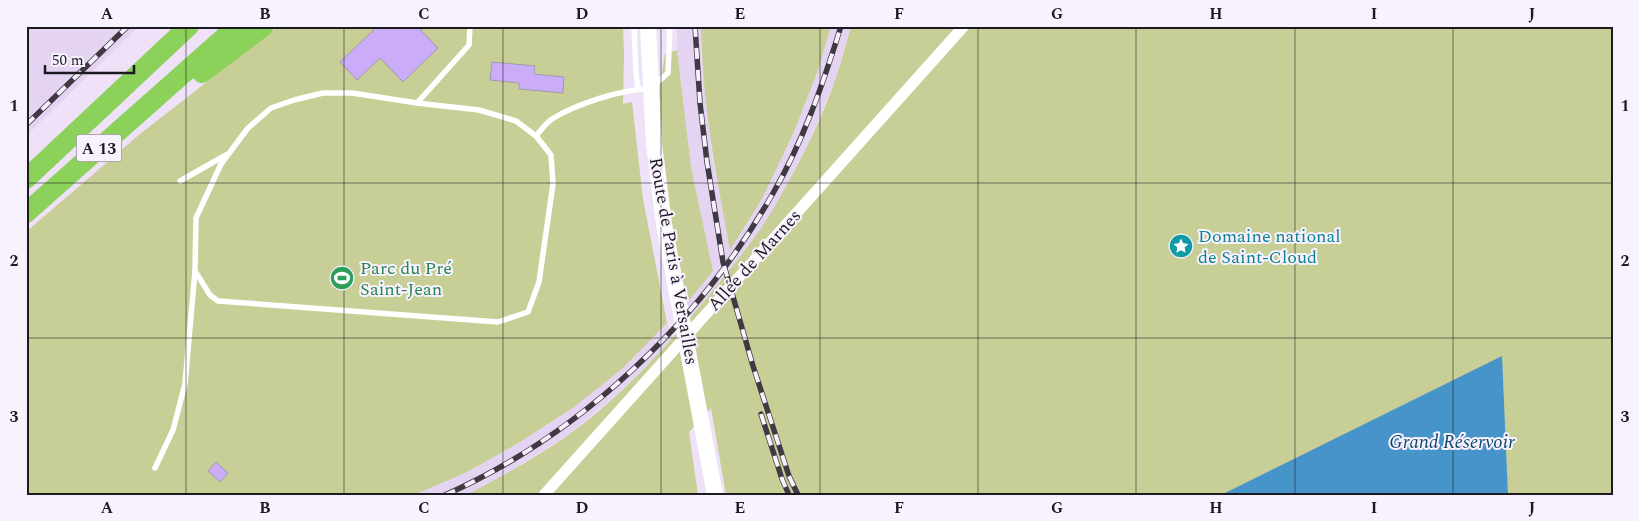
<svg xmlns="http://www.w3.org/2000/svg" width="1639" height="521" font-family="Spectral,serif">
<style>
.built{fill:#e4d4f1}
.green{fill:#c7cf96}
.water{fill:#4794ca}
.building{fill:#cbacf8;stroke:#a199af}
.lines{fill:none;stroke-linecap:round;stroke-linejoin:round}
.service{stroke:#fff;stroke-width:5.5}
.minor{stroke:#fff;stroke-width:11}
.secondary{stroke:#fff;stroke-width:16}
.motorway{stroke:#8bd15a;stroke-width:20}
.rail-casing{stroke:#3f3944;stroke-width:5.5}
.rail{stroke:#f8f1fe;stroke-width:4;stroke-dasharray:11;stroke-linecap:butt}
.grid{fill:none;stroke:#1d1921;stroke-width:1;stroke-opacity:0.55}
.labels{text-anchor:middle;stroke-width:4;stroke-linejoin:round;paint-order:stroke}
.shield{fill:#f8f1fe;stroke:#5f5a63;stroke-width:1}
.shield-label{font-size:16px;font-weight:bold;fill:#1d1921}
.culture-label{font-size:18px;fill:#0d838f;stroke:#f8f1fe;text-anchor:start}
.street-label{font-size:18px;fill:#1d1921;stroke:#f8f1fe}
.leisure-label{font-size:18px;fill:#27864d;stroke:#f8f1fe;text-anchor:start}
.water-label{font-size:19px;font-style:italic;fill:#0b486c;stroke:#f8f1fe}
.neatline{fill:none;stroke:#1d1921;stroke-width:2}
.grid-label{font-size:16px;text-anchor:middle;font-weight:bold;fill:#1d1921}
</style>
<rect width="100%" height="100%" fill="#eee1f8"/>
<g class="built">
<path d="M 26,26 L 139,26 L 26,136 Z"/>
<path d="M 677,26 L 701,26 L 701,57 L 713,162 L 730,249 L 763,197 L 793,134 L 819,68 L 831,26 L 851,26 L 834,82 L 808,144 L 780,198 L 760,230 L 737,261 L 692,315 L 687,303 L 713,271 L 691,167 L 677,50 Z"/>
<path d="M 667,323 L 673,337 L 637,375 L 609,401 L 565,437 L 500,477 L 466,495 L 414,495 L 465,473 L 517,444 L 624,367 Z"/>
</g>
<g class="green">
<path d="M 279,26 L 623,26 L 624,55 L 623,104 L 632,102 L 643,199 L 667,323 L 624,367 L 574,407 L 517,444 L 465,473 L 414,495 L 26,495 L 26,232 L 140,134 Z"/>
<path d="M 701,26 L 831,26 L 819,68 L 793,134 L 763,197 L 730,250 C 716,176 702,102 701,26 Z"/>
<path d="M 851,26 L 1613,26 L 1613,495 L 726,495 L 711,408 L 689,432 L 698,495 L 466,495 C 499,478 533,459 564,438 C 621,398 670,343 714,289 C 738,260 762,230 780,197 C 801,160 821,121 835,80 C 841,63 846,44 851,26 Z"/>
<path d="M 677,50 L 691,167 L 713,271 L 687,303 L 665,190 L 658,97 L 665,54 Z"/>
</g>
<path class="water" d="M 1502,356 L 1508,495 L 1221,495 Z"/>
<g class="building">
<path d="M 378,26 L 417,26 L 438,48 L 403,82 L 380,58 L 357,80 L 340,62 Z"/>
<path d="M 492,62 L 535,66 L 534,74 L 564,77 L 563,93 L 519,89 L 519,83 L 490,80 Z"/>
<path d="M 216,462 L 228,473 L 220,482 L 208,471 Z"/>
</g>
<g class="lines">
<g class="service">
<path d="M 634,26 L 636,73 L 638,89"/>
<path d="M 323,93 L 352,93 L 417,103 L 479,110 L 516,121 L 536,136 L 551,155 L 553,184 L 539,282 L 528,312 L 498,322 L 218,301 L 210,295 L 195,271 L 196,218 L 221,164 L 248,128 L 271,108 L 294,100 Z"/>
<path d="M 417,103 L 469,45 L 470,26"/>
<path d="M 536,136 C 541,130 546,123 552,119 C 576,104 622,89 650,89 L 668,73 L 670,26"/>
<path d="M 180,181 L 226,155"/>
<path d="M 155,468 L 173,430 L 185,384 L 195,271"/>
</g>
<path class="minor" d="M 544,495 L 964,26"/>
<path class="secondary" d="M 648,26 L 654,144 L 664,224 L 715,495"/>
<g class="motorway">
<path d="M 202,73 L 264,26"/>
<path d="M 26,179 L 189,26"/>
<path d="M 26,213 L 237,26"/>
</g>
<g class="rail-casing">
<g id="rail">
<path d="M 695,26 L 700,103 L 707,162 L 723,262 L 753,366 L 789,476 L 798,495"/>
<path d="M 26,125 L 128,26"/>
<path d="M 761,414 L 782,479 L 789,495"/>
<path d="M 445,495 C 580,435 699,323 772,195 C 803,142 823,84 841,26"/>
</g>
</g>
<use href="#rail" class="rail"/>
</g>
<path class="grid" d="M 186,26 L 186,495M 344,26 L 344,495M 503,26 L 503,495M 661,26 L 661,495M 820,26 L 820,495M 978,26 L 978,495M 1136,26 L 1136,495M 1295,26 L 1295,495M 1453,26 L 1453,495M 26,183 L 1613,183M 26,338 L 1613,338"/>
<defs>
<g id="sight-disc" transform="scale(1.25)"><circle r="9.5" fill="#0f9aa8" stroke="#f8f1fe"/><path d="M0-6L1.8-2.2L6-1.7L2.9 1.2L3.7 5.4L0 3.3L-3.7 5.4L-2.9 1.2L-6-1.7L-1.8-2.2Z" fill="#fff"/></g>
<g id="stadium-disc" transform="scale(1.25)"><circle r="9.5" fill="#2e9e5b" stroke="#f8f1fe"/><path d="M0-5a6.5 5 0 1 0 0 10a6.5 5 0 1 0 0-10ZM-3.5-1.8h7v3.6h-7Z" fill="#fff"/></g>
</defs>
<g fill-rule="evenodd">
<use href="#sight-disc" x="1181" y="246"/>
<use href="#stadium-disc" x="342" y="278"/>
</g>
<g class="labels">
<rect class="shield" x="76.5" y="134.5" width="45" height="27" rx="4"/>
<g class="shield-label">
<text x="99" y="154">A 13</text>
</g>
<g class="culture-label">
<text x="1198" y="242">Domaine national<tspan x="1198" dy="21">de Saint-Cloud</tspan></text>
</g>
<g class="street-label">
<text transform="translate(754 260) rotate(-48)" y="6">Allée de Marnes</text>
<text transform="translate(674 261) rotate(80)" y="6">Route de Paris à Versailles</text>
</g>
<g class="leisure-label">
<text x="360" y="274">Parc du Pré<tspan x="360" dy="21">Saint-Jean</tspan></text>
</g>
<g class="water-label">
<text x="1452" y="448">Grand Réservoir</text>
</g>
</g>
<rect width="1639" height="521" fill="none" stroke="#f8f1fe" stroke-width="55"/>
<path d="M45 65v8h89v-8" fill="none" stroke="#1d1921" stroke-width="2.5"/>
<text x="52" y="65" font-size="15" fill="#1d1921" stroke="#f8f1fe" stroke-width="4" paint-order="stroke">50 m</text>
<rect x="28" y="28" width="1584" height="466" class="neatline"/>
<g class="grid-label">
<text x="107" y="19">A</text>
<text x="265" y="19">B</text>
<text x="424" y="19">C</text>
<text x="582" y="19">D</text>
<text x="740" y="19">E</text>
<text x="899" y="19">F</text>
<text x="1057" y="19">G</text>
<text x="1216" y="19">H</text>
<text x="1374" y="19">I</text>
<text x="1532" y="19">J</text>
<text x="14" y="111">1</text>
<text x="1625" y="111">1</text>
<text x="14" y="266">2</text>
<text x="1625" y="266">2</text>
<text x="14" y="422">3</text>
<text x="1625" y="422">3</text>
<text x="107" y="513">A</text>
<text x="265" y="513">B</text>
<text x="424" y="513">C</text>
<text x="582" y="513">D</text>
<text x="740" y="513">E</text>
<text x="899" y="513">F</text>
<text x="1057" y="513">G</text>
<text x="1216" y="513">H</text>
<text x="1374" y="513">I</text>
<text x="1532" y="513">J</text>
</g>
</svg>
